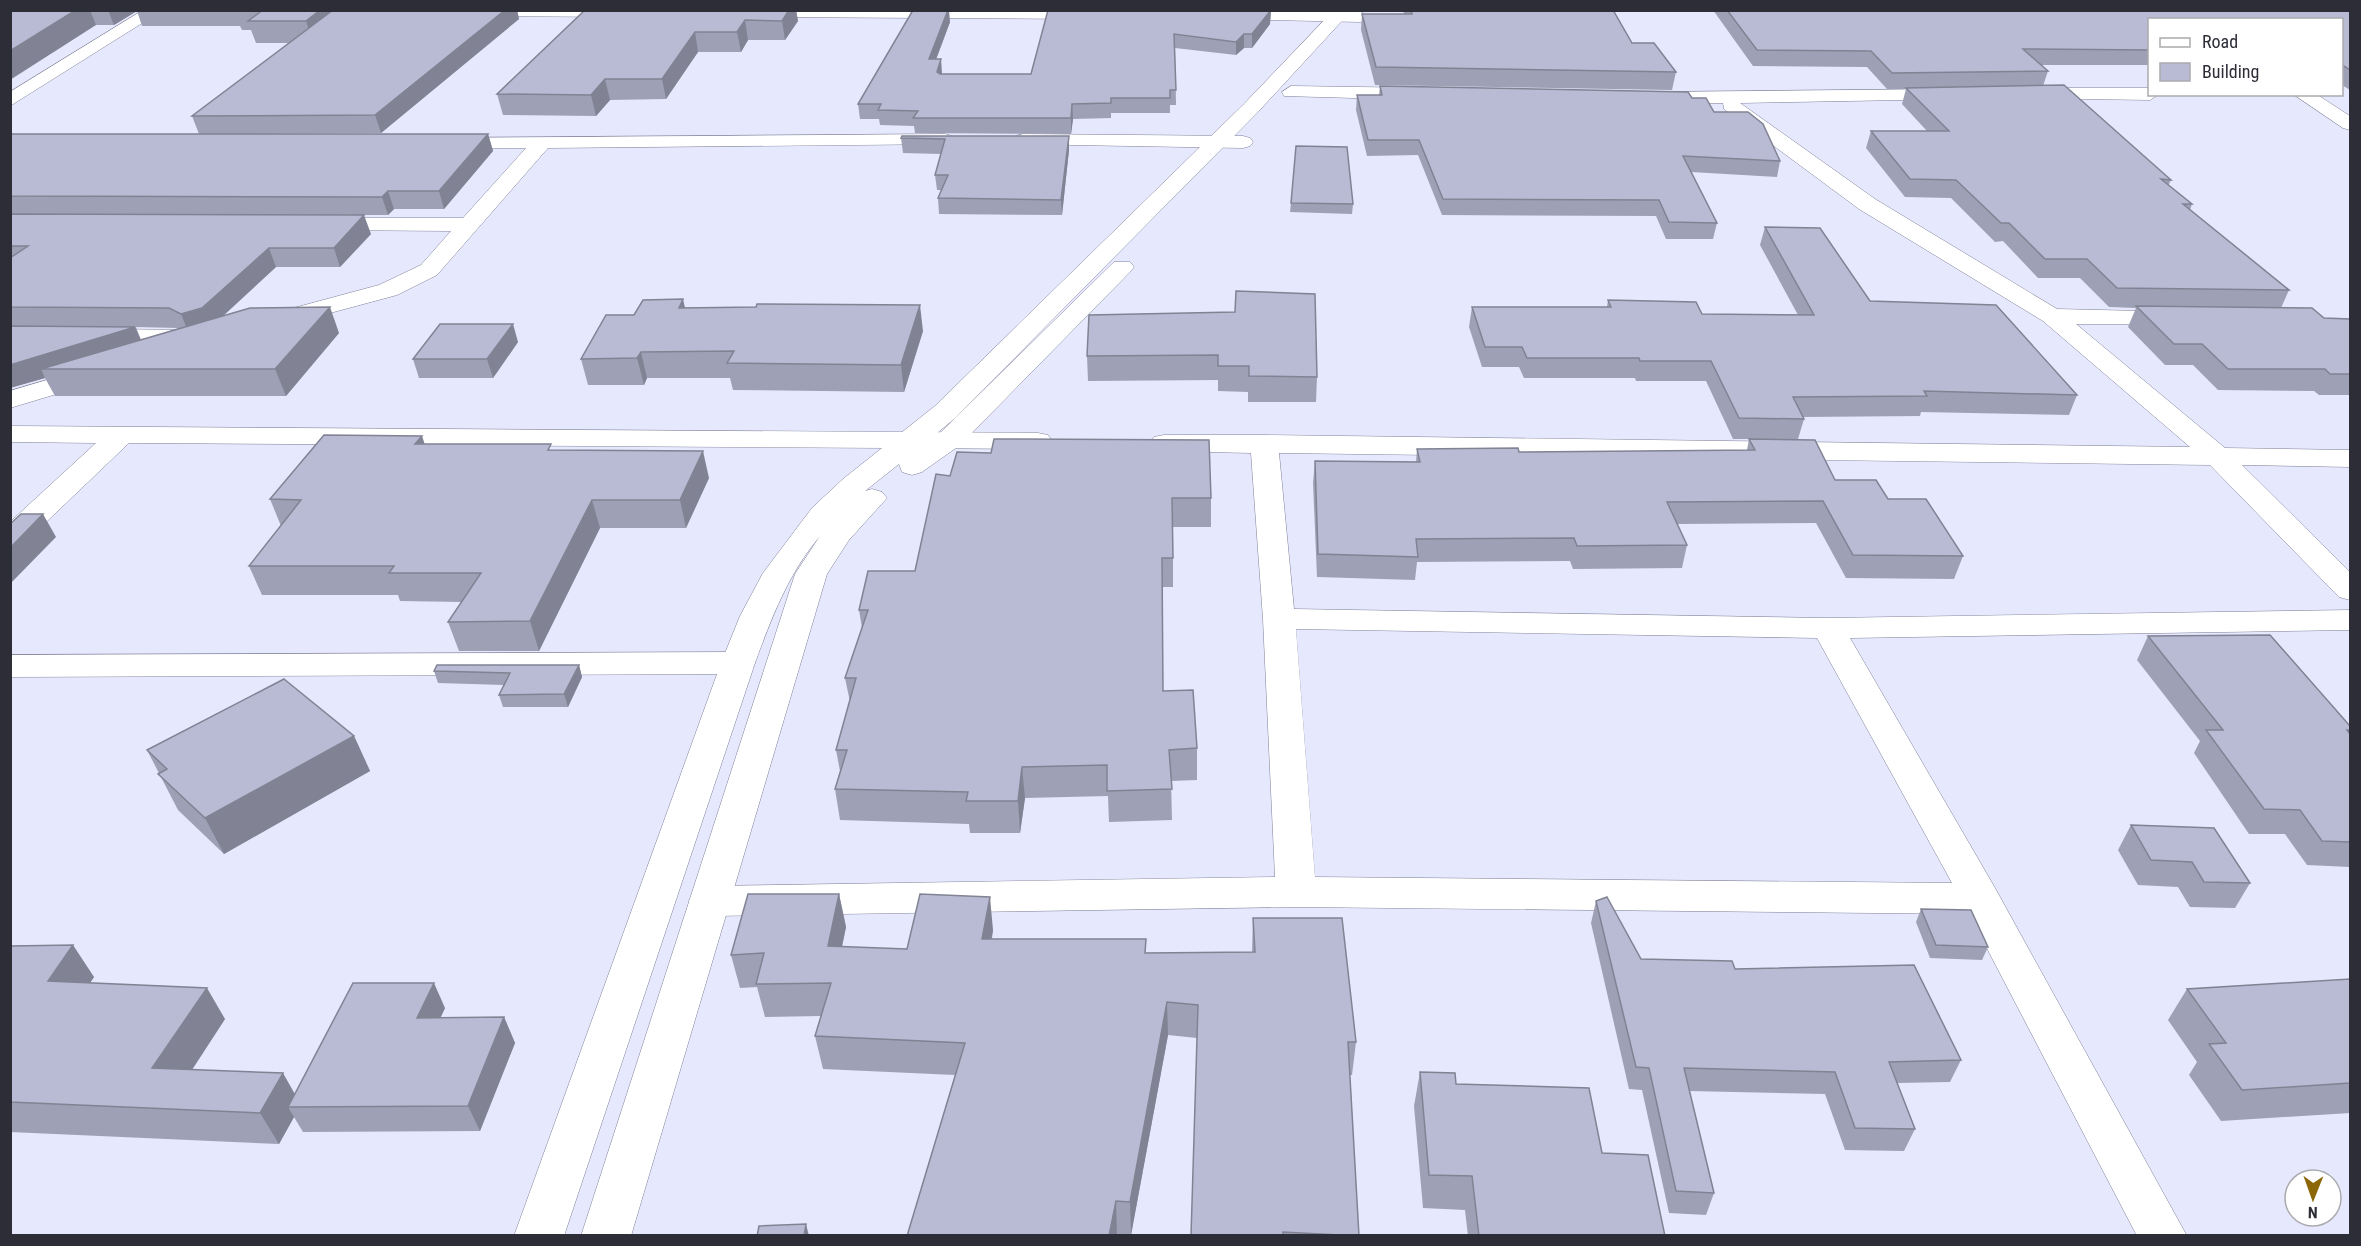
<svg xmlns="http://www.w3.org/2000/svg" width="2361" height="1246" font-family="'Roboto Condensed',sans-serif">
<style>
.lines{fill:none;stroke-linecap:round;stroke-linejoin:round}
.minor-casing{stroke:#7f8198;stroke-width:1}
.tertiary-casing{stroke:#7f8198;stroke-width:1}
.minor{fill:#fff;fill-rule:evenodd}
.tertiary{fill:#fff;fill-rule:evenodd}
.wall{fill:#9ea1b5;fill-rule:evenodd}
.shaded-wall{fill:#818394}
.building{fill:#b8bbd3;stroke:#818394;stroke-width:1.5}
</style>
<rect width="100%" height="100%" fill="#e6e8fd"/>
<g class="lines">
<g class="minor-casing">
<g id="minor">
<path d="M 635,10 L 634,16 L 628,17 L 472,16 L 464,11 Z"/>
<path d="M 744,10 L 1099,10 L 1101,14 L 1093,19 L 751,17 L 745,16 Z"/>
<path d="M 1219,10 L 1361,12 L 1369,17 L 1361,22 L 1225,19 L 1219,18 L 1217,14 Z"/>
<path d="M 1291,86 L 1425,88 L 1434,94 L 1425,100 L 1284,96 L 1282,92 Z"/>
<path d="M 2028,88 L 2150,88 L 2150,94 L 2159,94 L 2150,100 L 2021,98 L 2019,94 L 2021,90 Z"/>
<path d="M 1950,89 L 1959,95 L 1957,99 L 1740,103 L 1875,199 L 2057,309 L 2185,312 L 2188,317 L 2185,322 L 2176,324 L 2076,324 L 2225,448 L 2350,450 L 2350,467 L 2242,465 L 2350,572 L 2350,600 L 2339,597 L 2210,465 L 1279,453 L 1294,609 L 1828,618 L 2350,610 L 2350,630 L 1850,638 L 1995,888 L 2187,1236 L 2137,1236 L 1969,914 L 1296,907 L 709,916 L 695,912 L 689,901 L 695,890 L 709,886 L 1275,877 L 1263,619 L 1251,453 L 1164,451 L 1154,449 L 1150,443 L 1154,437 L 1164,435 L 1264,435 L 2190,447 L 2043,321 L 1859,209 L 1724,109 L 1723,103 L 1662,104 L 1653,98 L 1662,92 ZM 1296,629 L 1817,638 L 1952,883 L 1315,877 Z"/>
<path d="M 2293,94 L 2316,94 L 2350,116 L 2350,130 L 2343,128 Z"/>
<path d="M 945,134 L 952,136 L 955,140 L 952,144 L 548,148 L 437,275 L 397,295 L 293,323 L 284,325 L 275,323 L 272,318 L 275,313 L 379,285 L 421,265 L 451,231 L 321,230 L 313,228 L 310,223 L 313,218 L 463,218 L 526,148 L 444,148 L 437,146 L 434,142 L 437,138 Z"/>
<path d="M 1023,134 L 1243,136 L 1250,138 L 1253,142 L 1250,146 L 1243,148 L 1016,144 L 1013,140 L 1016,136 Z"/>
<path d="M 10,328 L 193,330 L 202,333 L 206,338 L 202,343 L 193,346 L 10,344 Z"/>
<path d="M 94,366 L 103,368 L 107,374 L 103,380 L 10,408 L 10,391 Z"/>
<path d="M 10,426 L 1038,433 L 1048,435 L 1052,441 L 1048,447 L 1038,449 L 129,443 L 21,546 L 10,548 L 10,522 L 96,443 L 10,442 Z"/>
<path d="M 738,652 L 750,655 L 755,663 L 750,671 L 738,674 L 10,677 L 10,655 Z"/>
</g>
</g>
<g class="tertiary-casing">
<g id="tertiary">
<path d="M 143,10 L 163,10 L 10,106 L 10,92 Z"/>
<path d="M 1334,10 L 1352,10 L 1258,112 L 955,418 L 924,444 L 940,433 L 1114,262 L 1130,262 L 1134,267 L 1130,272 L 960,445 L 922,472 L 912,475 L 902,472 L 899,464 L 865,491 L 872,489 L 882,492 L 887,498 L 849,540 L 827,574 L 631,1236 L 581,1236 L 795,574 L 820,536 C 789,572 771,619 755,663 L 564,1236 L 514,1236 L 721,663 L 740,616 L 763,573 L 812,508 L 843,479 L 935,406 L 1244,104 Z"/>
</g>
</g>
<use href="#minor" class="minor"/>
<use href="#tertiary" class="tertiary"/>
</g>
<g class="wall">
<path d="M 10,10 L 517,10 L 519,19 L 381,133 L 246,134 L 488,134 L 493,151 L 444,209 L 394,209 L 388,215 L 10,214 L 10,134 L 199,134 L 192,116 L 290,43 L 256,43 L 251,30 L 242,30 L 240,26 L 142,26 L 137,11 L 114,25 L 96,25 Z"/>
<path d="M 585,10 L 796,10 L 798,21 L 785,40 L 748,40 L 741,52 L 698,52 L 666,99 L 610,100 L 596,116 L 503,115 L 497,94 Z"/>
<path d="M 1048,10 L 1271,10 L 1270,24 L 1252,48 L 1244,48 L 1236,55 L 1175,48 L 1176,105 L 1170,105 L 1170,113 L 1111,113 L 1111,118 L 1073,119 L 1071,134 L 915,133 L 914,126 L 880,125 L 879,119 L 860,119 L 858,104 L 950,22 L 936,59 L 942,74 L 1031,74 Z"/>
<path d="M 1403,10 L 1613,10 L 1632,43 L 1676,72 L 1672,90 L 1375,85 L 1361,30 L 1362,14 L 1404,14 Z"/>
<path d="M 1713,10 L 2350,10 L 2350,90 L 2342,85 L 2342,20 L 2150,20 L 2150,65 L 2041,65 L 2048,71 L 2043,86 L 2171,180 L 2168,186 L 2192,204 L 2190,210 L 2289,290 L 2281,308 L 2324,318 L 2350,319 L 2350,395 L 2319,395 L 2314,391 L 2218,390 L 2193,365 L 2165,365 L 2128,327 L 2136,308 L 2109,307 L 2080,278 L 2038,278 L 2003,241 L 1995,242 L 1951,198 L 1905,197 L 1866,148 L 1871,131 L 1927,131 L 1902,104 L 1906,89 L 1887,89 L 1867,67 L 1753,66 Z"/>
<path d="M 1380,86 L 1692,98 L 1714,112 L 1780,161 L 1777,177 L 1691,172 L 1717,223 L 1713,239 L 1666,239 L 1656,216 L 1442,215 L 1418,155 L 1367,156 L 1356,110 L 1357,95 L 1379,95 Z"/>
<path d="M 1069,136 L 1069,150 L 1062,215 L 939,214 L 938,198 L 941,190 L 937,190 L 935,175 L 941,154 L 903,153 L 901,138 Z"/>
<path d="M 1291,203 L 1353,204 L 1352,214 L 1290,212 Z"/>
<path d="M 10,214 L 371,234 L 340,267 L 276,267 L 224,315 L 339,333 L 286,396 L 55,396 L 45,378 L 10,388 ZM 136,327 L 178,328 L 179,328 L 141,340 Z"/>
<path d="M 1765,227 L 1870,301 L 2077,395 L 2069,415 L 1921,412 L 1920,416 L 1803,417 L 1804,419 L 1798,439 L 1835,480 L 1888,499 L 1963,556 L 1954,579 L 1846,578 L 1816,523 L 1677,524 L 1687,545 L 1682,568 L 1573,569 L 1570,561 L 1417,562 L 1415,580 L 1317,577 L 1313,483 L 1315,461 L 1416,462 L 1417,449 L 1519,452 L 1747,450 L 1749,439 L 1733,439 L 1706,381 L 1636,381 L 1635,378 L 1524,378 L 1519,367 L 1482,367 L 1469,327 L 1472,307 L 1607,307 L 1608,300 L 1702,314 L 1798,315 L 1760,245 Z"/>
<path d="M 685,308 L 923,331 L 904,392 L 733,390 L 730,378 L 647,378 L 644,385 L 588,385 L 581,359 L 634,315 Z"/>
<path d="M 1089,315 L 1317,377 L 1316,402 L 1248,402 L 1248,392 L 1218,391 L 1218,380 L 1088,381 L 1087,356 Z"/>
<path d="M 518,342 L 493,378 L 419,378 L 413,359 Z"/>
<path d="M 425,444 L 553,450 L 709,478 L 686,528 L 600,528 L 539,651 L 459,651 L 448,622 L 462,602 L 400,601 L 398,595 L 262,595 L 249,566 L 281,526 L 270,499 Z"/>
<path d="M 950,476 L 1211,498 L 1211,527 L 1173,527 L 1173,587 L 1163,587 L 1163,691 L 1197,748 L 1197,780 L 1171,781 L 1172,820 L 1109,822 L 1108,796 L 1025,798 L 1020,833 L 970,833 L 969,824 L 840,820 L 835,789 L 840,771 L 836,750 L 850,702 L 845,678 L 862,628 L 859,610 L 915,571 Z"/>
<path d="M 2148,636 L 2350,726 L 2350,867 L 2307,865 L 2285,834 L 2249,834 L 2194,753 L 2200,741 L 2137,660 Z"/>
<path d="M 579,665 L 582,677 L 568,707 L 503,707 L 499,695 L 504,685 L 438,683 L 434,671 Z"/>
<path d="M 354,736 L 370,771 L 224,854 L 178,810 L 147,750 Z"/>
<path d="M 2131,825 L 2250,883 L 2235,908 L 2190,907 L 2178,887 L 2138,885 L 2118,850 Z"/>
<path d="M 839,894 L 846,927 L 842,947 L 907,949 L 993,930 L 992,939 L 1146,953 L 1252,952 L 1253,918 L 1356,1042 L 1352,1075 L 1350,1075 L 1359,1236 L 1191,1236 L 1197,1038 L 1168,1035 L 1131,1235 L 1117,1234 L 1117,1236 L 907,1236 L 955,1075 L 823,1069 L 815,1036 L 821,1016 L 765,1017 L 757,987 L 740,988 L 731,955 Z"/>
<path d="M 1596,901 L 1641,959 L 1735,969 L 1961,1060 L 1950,1082 L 1897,1083 L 1915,1129 L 1904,1151 L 1845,1150 L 1825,1094 L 1689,1091 L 1714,1193 L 1706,1215 L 1669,1213 L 1642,1090 L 1629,1089 L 1591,923 Z"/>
<path d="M 1921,909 L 1988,947 L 1982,960 L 1930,958 L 1916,922 Z"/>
<path d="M 10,946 L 94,977 L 90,983 L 225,1019 L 192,1070 L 295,1094 L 445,1008 L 440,1018 L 504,1017 L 515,1043 L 480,1131 L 303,1132 L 294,1117 L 279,1144 L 10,1132 Z"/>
<path d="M 2350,979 L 2350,1113 L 2221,1121 L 2189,1075 L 2197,1062 L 2168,1020 L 2187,989 Z"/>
<path d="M 1420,1072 L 1456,1084 L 1665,1236 L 1468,1236 L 1465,1210 L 1423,1208 L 1414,1106 Z"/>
</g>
<g class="shaded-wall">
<path d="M 76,10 L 90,10 L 96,25 L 10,80 L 10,51 Z"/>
<path d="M 108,10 L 137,10 L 137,11 L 114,25 Z"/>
<path d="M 320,10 L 341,10 L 313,43 L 306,21 Z"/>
<path d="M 505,10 L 517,10 L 519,19 L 381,133 L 375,115 Z"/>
<path d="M 789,10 L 796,10 L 798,21 L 785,40 L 782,21 Z"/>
<path d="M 948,10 L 949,10 L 950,22 L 931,73 L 929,59 Z"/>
<path d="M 1271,10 L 1270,24 L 1252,48 L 1252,34 Z"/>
<path d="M 745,20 L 748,40 L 741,52 L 737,32 Z"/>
<path d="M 695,32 L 698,52 L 666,99 L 662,79 Z"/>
<path d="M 1244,34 L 1244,48 L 1236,55 L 1236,42 Z"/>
<path d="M 941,59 L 942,73 L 939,86 L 937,72 Z"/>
<path d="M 605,79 L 610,100 L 596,116 L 591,95 Z"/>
<path d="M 1072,104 L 1073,119 L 1071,134 L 1071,118 Z"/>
<path d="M 488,134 L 493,151 L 444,209 L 439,191 Z"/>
<path d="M 1069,136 L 1069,150 L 1062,215 L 1061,200 Z"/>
<path d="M 388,191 L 394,209 L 388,215 L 382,197 Z"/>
<path d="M 364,215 L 371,234 L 340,267 L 334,248 Z"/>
<path d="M 269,248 L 276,267 L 210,328 L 189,334 L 181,314 Z"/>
<path d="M 683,299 L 689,325 L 679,308 Z"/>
<path d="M 920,305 L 923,331 L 904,392 L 901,365 Z"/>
<path d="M 330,307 L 339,333 L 286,396 L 275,369 Z"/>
<path d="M 513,324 L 518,342 L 493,378 L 487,359 Z"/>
<path d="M 135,327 L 144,347 L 41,369 L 45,378 L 10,388 L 10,365 Z"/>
<path d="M 641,352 L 647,378 L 644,385 L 637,358 Z"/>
<path d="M 422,436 L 431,463 L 415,444 Z"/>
<path d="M 703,451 L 709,478 L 686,528 L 680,500 Z"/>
<path d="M 592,500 L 600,528 L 539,651 L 530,621 Z"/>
<path d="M 43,514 L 56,537 L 10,584 L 10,548 Z"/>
<path d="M 579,665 L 582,677 L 568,707 L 564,694 Z"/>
<path d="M 354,736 L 370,771 L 224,854 L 205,818 Z"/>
<path d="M 1022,767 L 1025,798 L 1020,833 L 1018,801 Z"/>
<path d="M 839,894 L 846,927 L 835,979 L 828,946 Z"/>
<path d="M 990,897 L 993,930 L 985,972 L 982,939 Z"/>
<path d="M 73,945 L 94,977 L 70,1012 L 48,981 Z"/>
<path d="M 434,983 L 445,1008 L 429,1043 L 417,1018 Z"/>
<path d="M 207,988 L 225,1019 L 172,1100 L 152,1068 Z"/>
<path d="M 1167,1002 L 1168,1035 L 1131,1235 L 1130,1202 Z"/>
<path d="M 504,1017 L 515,1043 L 480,1131 L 468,1106 Z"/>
<path d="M 283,1073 L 301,1105 L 288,1107 L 294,1117 L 279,1144 L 260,1113 Z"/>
<path d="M 1116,1201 L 1117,1236 L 1109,1236 Z"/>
<path d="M 806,1224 L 809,1236 L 804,1236 Z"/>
</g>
<g class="building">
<path d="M 10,10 L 76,10 L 10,51 Z"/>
<path d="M 263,10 L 320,10 L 306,21 L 248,21 Z"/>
<path d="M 333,10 L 505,10 L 375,115 L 192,116 Z"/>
<path d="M 585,10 L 789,10 L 782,21 L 745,20 L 737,32 L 695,32 L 662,79 L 605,79 L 591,95 L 497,94 Z"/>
<path d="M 913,10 L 948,10 L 929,59 L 941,59 L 937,72 L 940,74 L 1031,74 L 1048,10 L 1271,10 L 1252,34 L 1244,34 L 1236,42 L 1174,34 L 1176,90 L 1170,90 L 1170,98 L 1111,98 L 1111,103 L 1072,104 L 1071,118 L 913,118 L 918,111 L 878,110 L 881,104 L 858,104 Z"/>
<path d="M 1411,10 L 1613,10 L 1632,43 L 1654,43 L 1676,72 L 1376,67 L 1362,14 L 1412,14 Z"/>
<path d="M 1727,10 L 2350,10 L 2350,70 L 2342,65 L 2342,20 L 2150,20 L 2150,50 L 2023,49 L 2048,71 L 1892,73 L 1871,51 L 1757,50 Z"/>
<path d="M 2064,85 L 2171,180 L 2161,179 L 2192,204 L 2183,204 L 2289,290 L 2117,288 L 2087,259 L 2045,259 L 2009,223 L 2001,223 L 1956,180 L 1910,179 L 1871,131 L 1949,131 L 1906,88 Z"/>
<path d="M 1380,86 L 1688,92 L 1692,98 L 1706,98 L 1714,112 L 1748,112 L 1763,124 L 1780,161 L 1683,156 L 1717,223 L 1669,222 L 1659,200 L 1443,199 L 1419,140 L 1368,140 L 1357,95 L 1382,95 Z"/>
<path d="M 10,134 L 488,134 L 439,191 L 388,191 L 382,197 L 10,196 Z"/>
<path d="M 902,136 L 1069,136 L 1061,200 L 938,198 L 948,175 L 935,175 L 945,139 L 901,138 Z"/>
<path d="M 1296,146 L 1347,147 L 1353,204 L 1291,203 Z"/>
<path d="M 10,214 L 364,215 L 334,248 L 269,248 L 202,308 L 181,314 L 169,308 L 10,307 L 10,258 L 28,246 L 10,246 Z"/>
<path d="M 1765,227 L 1820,228 L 1870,301 L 1996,305 L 2077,395 L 1924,391 L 1927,396 L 1793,397 L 1804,419 L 1739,418 L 1711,361 L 1640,361 L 1639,358 L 1527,358 L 1522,347 L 1485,347 L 1472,307 L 1611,307 L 1608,300 L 1696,302 L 1702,314 L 1814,315 Z"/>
<path d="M 1236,291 L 1315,294 L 1317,377 L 1249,376 L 1249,366 L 1218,366 L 1218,355 L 1087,356 L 1089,315 L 1235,312 Z"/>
<path d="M 683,299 L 679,308 L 756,307 L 757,304 L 920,305 L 901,365 L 727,363 L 734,351 L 641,352 L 637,358 L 581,359 L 606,315 L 634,315 L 643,300 Z"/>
<path d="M 2136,306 L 2312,308 L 2324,318 L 2350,319 L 2350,374 L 2330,374 L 2325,369 L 2228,369 L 2202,344 L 2174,344 Z"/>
<path d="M 330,307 L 275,369 L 41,369 L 250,308 Z"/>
<path d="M 440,324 L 513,324 L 487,359 L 413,359 Z"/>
<path d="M 10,326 L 135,327 L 10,365 Z"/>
<path d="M 324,435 L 422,436 L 415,444 L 551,444 L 548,450 L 703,451 L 680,500 L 592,500 L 530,621 L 448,622 L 481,573 L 389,573 L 394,566 L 249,566 L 301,500 L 270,499 Z"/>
<path d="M 994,439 L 1209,440 L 1211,498 L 1172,498 L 1173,558 L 1162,558 L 1163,691 L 1193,690 L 1197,748 L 1169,750 L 1172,789 L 1107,791 L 1107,765 L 1022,767 L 1018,801 L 966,801 L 968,792 L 835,789 L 847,750 L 836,750 L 856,678 L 845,678 L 868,610 L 859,610 L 868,571 L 915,571 L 936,474 L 950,476 L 957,452 L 991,453 Z"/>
<path d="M 1749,439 L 1815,440 L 1835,480 L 1876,480 L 1888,499 L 1926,499 L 1963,556 L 1853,555 L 1823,501 L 1667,502 L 1687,545 L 1577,546 L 1574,538 L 1416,539 L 1418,557 L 1318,554 L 1315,461 L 1420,462 L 1417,449 L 1518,448 L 1519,452 L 1755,450 Z"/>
<path d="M 21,514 L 43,514 L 10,548 L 10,524 Z"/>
<path d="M 2270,635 L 2350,726 L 2350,730 L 2347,730 L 2350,734 L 2350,842 L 2322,841 L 2300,810 L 2264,809 L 2206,730 L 2223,730 L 2148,636 Z"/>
<path d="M 437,665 L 579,665 L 564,694 L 499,695 L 510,673 L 434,671 Z"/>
<path d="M 284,679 L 354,736 L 205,818 L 158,774 L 167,769 L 147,750 Z"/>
<path d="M 2131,825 L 2214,828 L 2250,883 L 2204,882 L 2192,862 L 2151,860 Z"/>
<path d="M 748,894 L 839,894 L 828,946 L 907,949 L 920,894 L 990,897 L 982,939 L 1146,939 L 1145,953 L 1255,952 L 1253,918 L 1342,918 L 1356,1042 L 1348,1042 L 1359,1236 L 1283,1232 L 1283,1236 L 1191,1236 L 1198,1005 L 1167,1002 L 1130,1202 L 1116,1201 L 1109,1236 L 907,1236 L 965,1043 L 815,1036 L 831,983 L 756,984 L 764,953 L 731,955 Z"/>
<path d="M 1607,897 L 1641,959 L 1732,961 L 1735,969 L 1914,965 L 1961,1060 L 1889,1062 L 1915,1129 L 1855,1128 L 1835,1072 L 1684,1068 L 1714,1193 L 1676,1191 L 1649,1068 L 1636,1067 L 1596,901 Z"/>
<path d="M 1921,909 L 1971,910 L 1988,947 L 1936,945 Z"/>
<path d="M 73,945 L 48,981 L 207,988 L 152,1068 L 283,1073 L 260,1113 L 10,1102 L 10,946 Z"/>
<path d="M 2350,979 L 2350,1083 L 2242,1090 L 2209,1044 L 2226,1043 L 2187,989 Z"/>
<path d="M 353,983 L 434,983 L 417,1018 L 504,1017 L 468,1106 L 288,1107 Z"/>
<path d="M 1420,1072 L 1455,1073 L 1456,1084 L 1589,1088 L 1602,1153 L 1648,1155 L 1665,1236 L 1479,1236 L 1472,1176 L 1429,1175 Z"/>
<path d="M 806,1224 L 804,1236 L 757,1236 L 759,1226 Z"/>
</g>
<rect width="2361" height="1246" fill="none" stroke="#2c2d37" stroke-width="24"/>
<rect x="2148" y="18" width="195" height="78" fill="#ffffff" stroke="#ababaf" stroke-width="1.5"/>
<rect x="2160" y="38" width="30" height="9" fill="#ffffff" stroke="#ababaf" stroke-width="1.5"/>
<text x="2202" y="48" font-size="18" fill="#2c2d37">Road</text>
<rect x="2160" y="63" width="30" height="18" fill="#b8bbd3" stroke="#ababaf" stroke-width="1.5"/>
<text x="2202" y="78" font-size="18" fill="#2c2d37">Building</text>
<g transform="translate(2313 1198) rotate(181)"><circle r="28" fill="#ffffff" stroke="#ababaf" stroke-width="1.5"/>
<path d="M0-4.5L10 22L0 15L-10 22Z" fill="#8c6708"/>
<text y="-9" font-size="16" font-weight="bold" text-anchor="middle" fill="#2c2d37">N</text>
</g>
</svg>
